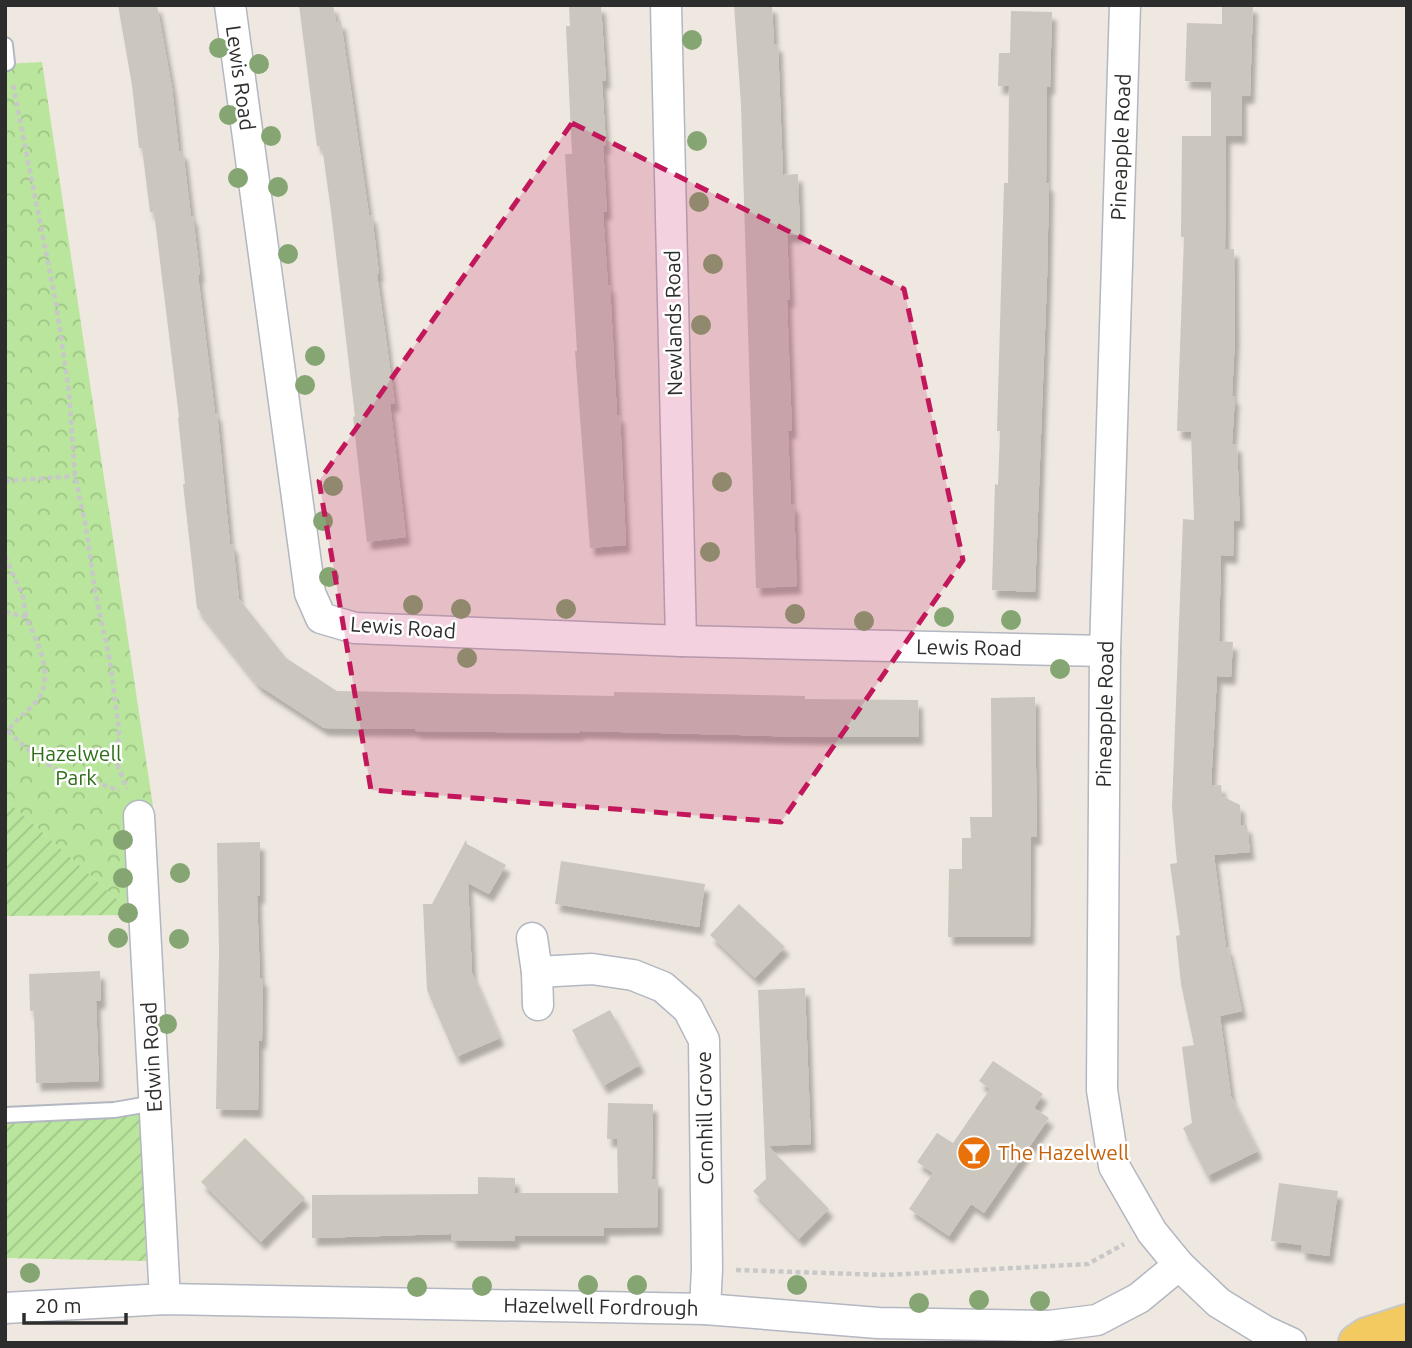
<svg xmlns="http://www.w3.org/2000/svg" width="1412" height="1348" font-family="Ubuntu,sans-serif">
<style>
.forest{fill:url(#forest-crowns)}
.garden{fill:url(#garden-furrows)}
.building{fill:#cbc6be;filter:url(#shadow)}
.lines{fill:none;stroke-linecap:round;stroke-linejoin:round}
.lane-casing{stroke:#b3b7c1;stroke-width:18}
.street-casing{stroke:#b3b7c1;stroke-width:33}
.primary-casing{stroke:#c8c8c8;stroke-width:42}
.path{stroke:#c8c8c8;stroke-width:4.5;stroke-dasharray:5 3.5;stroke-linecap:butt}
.lane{stroke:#fff;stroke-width:14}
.street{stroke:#fff;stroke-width:30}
.primary{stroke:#f3ca60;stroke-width:38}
.tree{fill:#85a573}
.marked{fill:#c2185b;fill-opacity:0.2;stroke:#c2185b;stroke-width:5;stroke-dasharray:14 9;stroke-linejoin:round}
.labels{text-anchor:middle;stroke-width:5;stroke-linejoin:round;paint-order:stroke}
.street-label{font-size:21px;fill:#2d2d2d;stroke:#fff}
.park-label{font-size:21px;fill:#2f6e1a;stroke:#fff}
.food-label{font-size:21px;fill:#c56008;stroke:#fff;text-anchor:start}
</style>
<defs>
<pattern id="forest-crowns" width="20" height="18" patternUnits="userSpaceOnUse" patternTransform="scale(1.75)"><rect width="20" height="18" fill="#b9e59c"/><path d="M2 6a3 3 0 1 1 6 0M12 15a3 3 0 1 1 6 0" fill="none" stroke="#9fc587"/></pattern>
<pattern id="garden-furrows" width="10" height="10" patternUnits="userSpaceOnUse" patternTransform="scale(1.75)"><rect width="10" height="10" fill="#b9e59c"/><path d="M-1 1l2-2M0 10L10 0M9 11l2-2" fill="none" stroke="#9fc587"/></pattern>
<filter id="shadow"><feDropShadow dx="4.5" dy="8" stdDeviation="2" flood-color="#0004"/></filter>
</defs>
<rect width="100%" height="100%" fill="#efe8e0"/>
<path class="forest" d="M 42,62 L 155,820 L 132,820 L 135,915 L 5,799 L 5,64 Z"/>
<g class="garden">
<path d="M 5,799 L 135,915 L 5,916 Z"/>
<path d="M 5,1109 L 144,1113 L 146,1261 L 5,1258 Z"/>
</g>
<g class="building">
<path d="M 118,5 L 157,5 L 172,88 L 179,151 L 183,151 L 191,216 L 193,216 L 200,275 L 198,275 L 215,413 L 217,413 L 230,544 L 233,544 L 239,599 L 286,658 L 337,691 L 614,696 L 614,692 L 672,693 L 805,696 L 805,699 L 918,700 L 919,737 L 813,737 L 580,731 L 579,733 L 415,731 L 415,729 L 324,728 L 258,685 L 197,608 L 183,484 L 185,484 L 178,417 L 179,417 L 154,212 L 150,212 L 142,148 L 139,148 L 132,85 Z"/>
<path d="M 299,5 L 333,5 L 336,21 L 341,21 L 369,215 L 372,215 L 379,274 L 377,274 L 395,404 L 390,404 L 406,537 L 367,542 L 353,417 L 355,416 L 331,211 L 322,146 L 317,146 Z"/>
<path d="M 569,5 L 601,5 L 606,81 L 602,81 L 606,146 L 603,146 L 607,212 L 603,212 L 608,285 L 610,285 L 617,415 L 620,415 L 626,545 L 590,548 L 575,351 L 577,351 L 565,154 L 572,154 L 566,26 L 570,26 Z"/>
<path d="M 734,5 L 772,5 L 774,44 L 778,44 L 783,175 L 798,174 L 800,234 L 787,235 L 790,300 L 787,300 L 792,431 L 788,431 L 791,504 L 794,504 L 797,586 L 756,588 L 741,104 Z"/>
<path d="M 1222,5 L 1253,5 L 1250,96 L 1242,96 L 1242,136 L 1226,136 L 1225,249 L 1234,249 L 1235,338 L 1232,396 L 1235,397 L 1232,444 L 1237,444 L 1240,521 L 1234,521 L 1233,556 L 1221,555 L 1219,641 L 1233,642 L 1231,677 L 1217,676 L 1211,786 L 1221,785 L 1222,796 L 1240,805 L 1241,825 L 1247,825 L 1250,852 L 1214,855 L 1226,948 L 1228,947 L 1242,1011 L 1220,1016 L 1231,1096 L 1258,1151 L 1207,1176 L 1183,1128 L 1192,1123 L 1182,1047 L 1194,1045 L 1181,984 L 1176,936 L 1180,935 L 1170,864 L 1177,863 L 1172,807 L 1183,519 L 1194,520 L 1191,432 L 1177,431 L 1184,237 L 1181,237 L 1182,136 L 1211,136 L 1211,82 L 1185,81 L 1187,23 L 1222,24 Z"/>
<path d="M 1011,11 L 1052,12 L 1050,87 L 1047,87 L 1046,183 L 1049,184 L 1047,279 L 1035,592 L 992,590 L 995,484 L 998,485 L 1000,431 L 997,431 L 1004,183 L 1008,183 L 1009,86 L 998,86 L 999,53 L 1010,53 Z"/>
<path d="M 1035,697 L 1037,837 L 1031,837 L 1030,937 L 948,937 L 949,869 L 962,869 L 962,838 L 971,838 L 970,817 L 992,817 L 991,698 Z"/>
<path d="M 466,840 L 467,844 L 506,865 L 489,894 L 468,883 L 472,973 L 500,1038 L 456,1057 L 427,990 L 423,904 L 432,904 Z"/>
<path d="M 260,842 L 260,896 L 257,896 L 260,978 L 263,978 L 262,1041 L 259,1041 L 258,1110 L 216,1109 L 219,952 L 217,843 Z"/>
<path d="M 561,861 L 705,884 L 699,927 L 555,904 Z"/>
<path d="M 739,904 L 785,947 L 755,978 L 710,935 Z"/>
<path d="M 100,971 L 101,1001 L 96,1001 L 99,1081 L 36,1083 L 34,1011 L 30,1011 L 29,974 Z"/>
<path d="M 805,988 L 811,1144 L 768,1146 L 829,1209 L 799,1239 L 753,1191 L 766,1179 L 758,990 Z"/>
<path d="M 610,1010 L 640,1065 L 603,1086 L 572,1030 Z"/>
<path d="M 993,1061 L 1043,1094 L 1034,1108 L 1049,1118 L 984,1213 L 971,1204 L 949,1236 L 909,1209 L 933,1173 L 917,1162 L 937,1133 L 953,1143 L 990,1089 L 979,1081 Z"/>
<path d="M 608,1103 L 653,1104 L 652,1179 L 658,1179 L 658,1227 L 604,1228 L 604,1236 L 515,1236 L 515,1241 L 451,1240 L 451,1234 L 312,1238 L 312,1195 L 478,1194 L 478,1177 L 515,1178 L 515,1193 L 618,1193 L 617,1139 L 607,1139 Z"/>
<path d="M 245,1138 L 305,1198 L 261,1242 L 201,1182 Z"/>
<path d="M 1279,1183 L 1338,1191 L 1329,1256 L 1301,1252 L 1302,1245 L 1271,1241 Z"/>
</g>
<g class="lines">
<g class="lane-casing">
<g id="lane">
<path d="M 5,45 L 7,63"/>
<path d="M 5,1115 L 114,1110 L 155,1103"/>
</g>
</g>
<g class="street-casing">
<g id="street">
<path d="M 230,5 L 310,593 L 321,618 L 355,628 L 681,641 L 1105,651"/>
<path d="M 666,5 L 681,641"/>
<path d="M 1125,5 L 1105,651 L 1102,1090 L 1114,1166 L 1152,1232 L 1179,1265 L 1219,1303 L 1265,1331 L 1291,1343"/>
<path d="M 139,816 L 165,1299"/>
<path d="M 532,938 L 537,972"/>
<path d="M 538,1005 L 537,972 L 592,969 L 633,975 L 663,987 L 688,1009 L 704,1040 L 707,1269 L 705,1309"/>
<path d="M 5,1308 L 165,1299 L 705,1309 L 878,1323 L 1049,1326 L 1097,1320 L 1139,1298 L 1179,1265"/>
</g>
</g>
<g class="primary-casing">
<path id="primary" d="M 1358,1343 L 1367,1337 L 1407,1324"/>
</g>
<g class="path">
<path d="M 13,85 L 56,303 L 69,391 L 75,476 L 86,527 L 95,591 L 110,661 L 119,730 L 118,766 L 127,789"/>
<path d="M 5,481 L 75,476"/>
<path d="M 5,556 L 23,597 L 26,617"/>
<path d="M 5,612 L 26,617 C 37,641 57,679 35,703 C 26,713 16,719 8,731 L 5,731"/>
<path d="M 8,731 C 30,752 53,772 82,780 C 96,783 107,785 119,791"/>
<path d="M 736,1270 L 886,1275 L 1088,1264 L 1124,1244"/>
</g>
<use href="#lane" class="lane"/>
<use href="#street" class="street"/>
<use href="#primary" class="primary"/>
</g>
<g class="tree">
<circle cx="692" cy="40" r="10"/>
<circle cx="219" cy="48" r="10"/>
<circle cx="259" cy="64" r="10"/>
<circle cx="229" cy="115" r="10"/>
<circle cx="271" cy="136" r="10"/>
<circle cx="697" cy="141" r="10"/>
<circle cx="238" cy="178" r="10"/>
<circle cx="278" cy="187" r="10"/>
<circle cx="699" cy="202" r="10"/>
<circle cx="288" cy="254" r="10"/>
<circle cx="713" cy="264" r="10"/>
<circle cx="701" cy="325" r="10"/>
<circle cx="315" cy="356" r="10"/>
<circle cx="305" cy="385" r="10"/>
<circle cx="722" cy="482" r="10"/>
<circle cx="333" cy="486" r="10"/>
<circle cx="323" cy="521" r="10"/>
<circle cx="710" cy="552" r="10"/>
<circle cx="329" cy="577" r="10"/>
<circle cx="413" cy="605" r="10"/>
<circle cx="461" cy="609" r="10"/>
<circle cx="566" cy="609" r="10"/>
<circle cx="795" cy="614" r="10"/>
<circle cx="944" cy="617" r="10"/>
<circle cx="1011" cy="620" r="10"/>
<circle cx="864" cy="621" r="10"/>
<circle cx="467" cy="658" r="10"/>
<circle cx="1060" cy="669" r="10"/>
<circle cx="123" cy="840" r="10"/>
<circle cx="180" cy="873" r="10"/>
<circle cx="123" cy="878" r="10"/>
<circle cx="128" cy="913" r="10"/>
<circle cx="118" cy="938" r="10"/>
<circle cx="179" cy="939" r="10"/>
<circle cx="167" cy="1024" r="10"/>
<circle cx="30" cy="1273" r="10"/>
<circle cx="588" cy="1285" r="10"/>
<circle cx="637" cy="1285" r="10"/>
<circle cx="797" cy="1285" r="10"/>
<circle cx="482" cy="1286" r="10"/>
<circle cx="417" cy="1287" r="10"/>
<circle cx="979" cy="1300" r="10"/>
<circle cx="1040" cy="1301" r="10"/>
<circle cx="919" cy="1303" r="10"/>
</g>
<path class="marked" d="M 572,123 L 904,289 L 963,560 L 781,822 L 371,790 L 319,481 Z"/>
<defs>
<g id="bar-disc" transform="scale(1.75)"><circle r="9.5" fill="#e8710a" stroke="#fff"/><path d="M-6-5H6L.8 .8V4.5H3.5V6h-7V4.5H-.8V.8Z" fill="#fff"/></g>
</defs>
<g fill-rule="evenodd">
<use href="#bar-disc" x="974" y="1153"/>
</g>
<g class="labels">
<g class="street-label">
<text transform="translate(240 78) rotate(82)" y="7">Lewis Road</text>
<text transform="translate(1121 147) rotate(-88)" y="7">Pineapple Road</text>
<text transform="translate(674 323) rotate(-91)" y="7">Newlands Road</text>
<text transform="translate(403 628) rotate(4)" y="7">Lewis Road</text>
<text transform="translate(969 648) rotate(1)" y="7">Lewis Road</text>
<text transform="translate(1105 714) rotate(-89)" y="7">Pineapple Road</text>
<text transform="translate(152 1057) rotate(-93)" y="7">Edwin Road</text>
<text transform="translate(705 1118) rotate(-91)" y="7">Cornhill Grove</text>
<text transform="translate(601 1307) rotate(1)" y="7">Hazelwell Fordrough</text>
</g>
<g class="park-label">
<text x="76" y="761">Hazelwell<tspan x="76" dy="24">Park</tspan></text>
</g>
<g class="food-label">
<text x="998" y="1160">The Hazelwell</text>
</g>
</g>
<rect width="1412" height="1348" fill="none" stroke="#2d2d2d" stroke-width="14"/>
<path d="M24 1313v10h102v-10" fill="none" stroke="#2d2d2d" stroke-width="3.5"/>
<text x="35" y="1313" font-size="21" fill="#2d2d2d" stroke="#ffffff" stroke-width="5" paint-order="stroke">20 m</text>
</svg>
